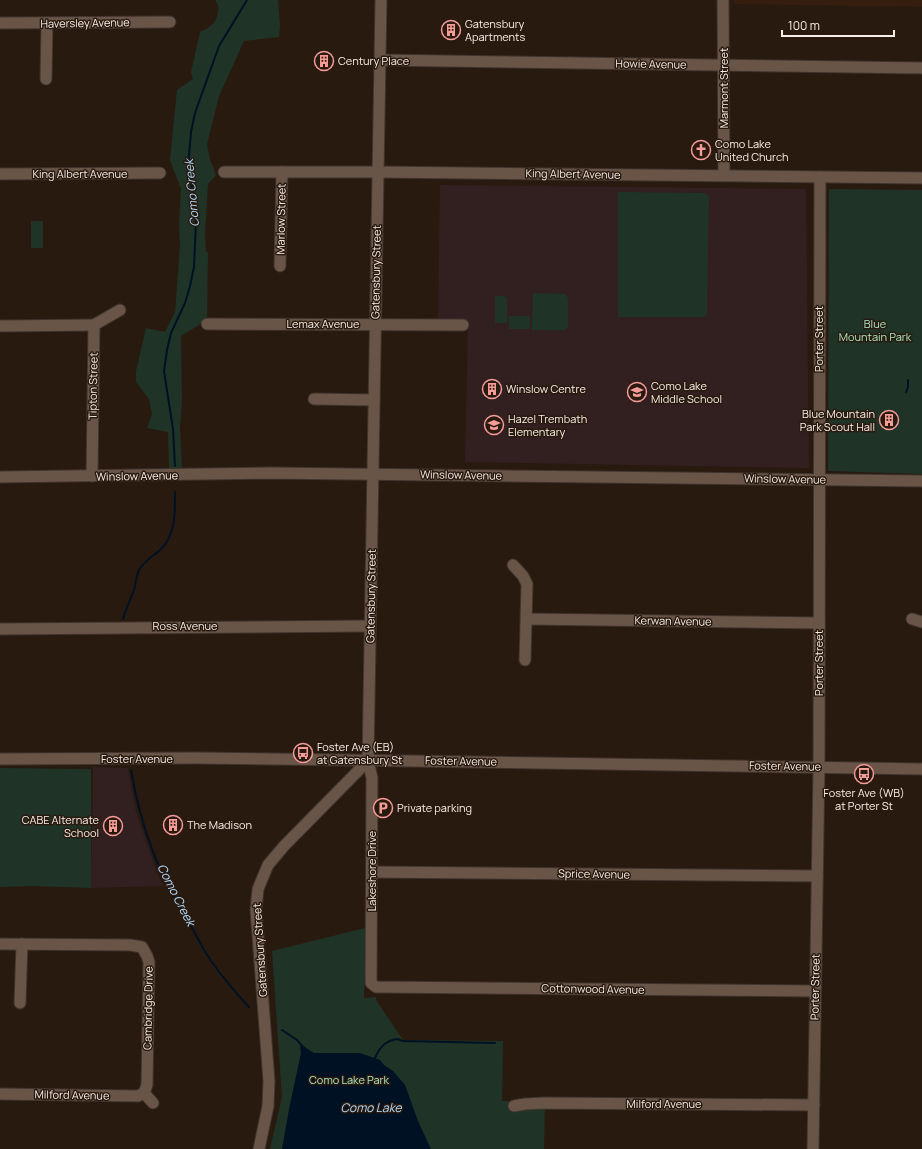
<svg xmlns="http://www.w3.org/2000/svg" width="922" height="1149" font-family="Manrope,sans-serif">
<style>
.built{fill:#331e0f}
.education{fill:#321f20}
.green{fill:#1f3427}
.water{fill:#001124}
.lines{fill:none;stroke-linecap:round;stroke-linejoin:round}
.stream{stroke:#001124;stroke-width:2}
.minor-casing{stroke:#3f342e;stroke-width:13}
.minor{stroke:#685548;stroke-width:11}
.labels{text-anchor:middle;stroke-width:3;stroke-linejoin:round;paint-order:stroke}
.street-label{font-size:11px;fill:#f9eee7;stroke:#291a0f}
.poi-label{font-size:11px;fill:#f9eee7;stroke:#291a0f;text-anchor:start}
.park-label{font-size:11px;fill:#a8e5c0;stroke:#291a0f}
.water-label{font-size:12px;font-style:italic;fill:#b0dafc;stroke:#291a0f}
</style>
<rect width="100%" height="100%" fill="#291a0f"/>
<path class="built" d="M 734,0 L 922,0 L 922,7 L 734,4 Z"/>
<g class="education">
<path d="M 440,185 L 806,189 L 809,468 L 465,462 L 468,322 L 438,322 Z"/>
<path d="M 93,767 L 128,768 L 136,812 L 159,878 L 164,886 L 91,888 Z"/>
</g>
<g class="green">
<path d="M 215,0 L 278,0 L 280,26 L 279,37 L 244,41 L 219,96 L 207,144 L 210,159 L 216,175 L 208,184 L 205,233 L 206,252 L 208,252 L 207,320 L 181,336 L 182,402 L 180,426 L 182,470 L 169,468 L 168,432 L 147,428 L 152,414 L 149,399 L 136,382 L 136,371 L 146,328 L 165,332 L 175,312 L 180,246 L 179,224 L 181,189 L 170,160 L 177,90 L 193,79 L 191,72 L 200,32 C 210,27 216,24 218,12 C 219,7 218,4 215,0 Z"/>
<path d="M 829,189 L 922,190 L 922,474 L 828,471 Z"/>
<path d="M 618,192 L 705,193 L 709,196 L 707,315 L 704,317 L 618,317 Z"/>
<rect x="31" y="221" width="12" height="27"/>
<path d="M 533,293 L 565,294 L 568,298 L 568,327 L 565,330 L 532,330 Z"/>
<path d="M 495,296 L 504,296 L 507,298 L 507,323 L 495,323 Z"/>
<rect x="509" y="316" width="21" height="13"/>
<path d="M 0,768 L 91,769 L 91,888 L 32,886 L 0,887 Z"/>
<path d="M 365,928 L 365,930 L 368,930 L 367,974 L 365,974 L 364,998 L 376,997 L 376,1000 L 403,1040 L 503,1041 L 502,1101 L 545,1102 L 544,1149 L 270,1149 L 282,1097 L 272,951 Z"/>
</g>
<path class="water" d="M 303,1045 L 306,1048 L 314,1053 L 360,1053 L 380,1060 L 384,1065 L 393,1071 L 405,1085 L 418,1121 L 431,1149 L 282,1149 L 289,1109 L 301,1053 L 300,1047 Z"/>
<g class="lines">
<g class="stream">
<path d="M 906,392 L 908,387 L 908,380"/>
<path d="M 175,466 L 173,429 L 164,371 L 167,350 L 171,333 L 185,303 L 190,286 L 194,267 L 196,222 L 195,202 L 188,168 L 191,132 L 195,113 L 219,46 L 247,0"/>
<path d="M 123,619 C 126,609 130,600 134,590 C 136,584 136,578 138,572 C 143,561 154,556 162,548 C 176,533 175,511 175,492"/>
<path d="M 131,770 C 140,823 159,877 189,923 C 197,936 203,950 212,962 C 223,978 236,993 249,1007"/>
<path d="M 282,1030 L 297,1040 L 302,1046"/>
<path d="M 375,1058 C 380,1047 385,1041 397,1039 L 403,1041 L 495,1043"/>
</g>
<g class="minor-casing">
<g id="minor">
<path d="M 381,0 L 368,760 L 372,778 L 371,983 L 376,987 L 815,991"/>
<path d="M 723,0 L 724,175"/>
<path d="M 0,23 L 170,22"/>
<path d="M 380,60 L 922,68"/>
<path d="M 46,79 L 47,23"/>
<path d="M 224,172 L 379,172 L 922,178"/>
<path d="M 0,174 L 160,173"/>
<path d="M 280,266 L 282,172"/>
<path d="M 207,324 L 463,325"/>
<path d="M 0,326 L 94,325"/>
<path d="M 314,399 L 374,400"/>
<path d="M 92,476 L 94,325 L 120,310"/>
<path d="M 0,477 L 271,473 L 922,481"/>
<path d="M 513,565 L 523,576 L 527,584 L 525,660"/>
<path d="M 527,619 L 819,623"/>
<path d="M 912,619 L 922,622"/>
<path d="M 0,629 L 370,626"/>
<path d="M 0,759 L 197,758 L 345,760 L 922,769"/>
<path d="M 372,872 L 817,876"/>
<path d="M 0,944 L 130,945 L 142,947 L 147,956 L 149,962 L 147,1085 L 144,1093"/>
<path d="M 20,1003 L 22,944"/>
<path d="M 144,1093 L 153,1103"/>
<path d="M 0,1094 L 138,1096 L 144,1093"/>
<path d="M 514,1106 L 525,1104 L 544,1103 L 814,1105"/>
<path d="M 259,1149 L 268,1106 L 269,1081 L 256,910 L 258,889 L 268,865 L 284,846 L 356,773 L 368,760"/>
<path d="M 813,1149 L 819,767 L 820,177"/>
</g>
</g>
<use href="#minor" class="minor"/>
</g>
<defs>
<g id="building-ring" transform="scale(1)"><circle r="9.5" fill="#291a0f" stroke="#f59b98" stroke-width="1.5"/><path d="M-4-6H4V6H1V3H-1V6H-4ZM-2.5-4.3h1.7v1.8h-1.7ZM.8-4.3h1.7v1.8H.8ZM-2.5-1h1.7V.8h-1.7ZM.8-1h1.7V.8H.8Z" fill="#f59b98"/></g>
<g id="church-ring" transform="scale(1)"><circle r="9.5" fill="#291a0f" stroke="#f59b98" stroke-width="1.5"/><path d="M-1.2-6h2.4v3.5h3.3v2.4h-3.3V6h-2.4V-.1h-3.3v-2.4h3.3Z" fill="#f59b98"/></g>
<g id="school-ring" transform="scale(1)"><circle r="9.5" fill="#291a0f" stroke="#f59b98" stroke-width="1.5"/><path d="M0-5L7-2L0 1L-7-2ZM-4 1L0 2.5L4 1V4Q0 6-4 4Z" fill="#f59b98"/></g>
<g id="bus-ring" transform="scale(1)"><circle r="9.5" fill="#291a0f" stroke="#f59b98" stroke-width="1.5"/><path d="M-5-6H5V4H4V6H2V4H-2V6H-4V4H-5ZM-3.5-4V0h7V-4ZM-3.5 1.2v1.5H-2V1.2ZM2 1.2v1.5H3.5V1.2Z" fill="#f59b98"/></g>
<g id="parking-ring" transform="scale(1)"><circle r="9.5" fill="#291a0f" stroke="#f59b98" stroke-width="1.5"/><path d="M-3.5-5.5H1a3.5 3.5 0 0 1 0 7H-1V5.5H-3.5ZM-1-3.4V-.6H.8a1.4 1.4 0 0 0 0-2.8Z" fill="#f59b98"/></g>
</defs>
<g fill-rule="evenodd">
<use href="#building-ring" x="451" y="30"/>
<use href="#building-ring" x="324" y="61"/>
<use href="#church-ring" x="701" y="150"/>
<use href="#building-ring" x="492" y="389"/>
<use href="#school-ring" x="637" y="392"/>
<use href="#building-ring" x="889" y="420"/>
<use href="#school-ring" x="494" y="425"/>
<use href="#bus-ring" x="303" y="753"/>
<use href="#bus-ring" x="864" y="774"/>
<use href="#parking-ring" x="383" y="808"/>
<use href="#building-ring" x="173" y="825"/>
<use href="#building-ring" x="113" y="826"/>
</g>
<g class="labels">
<g class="street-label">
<text transform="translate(85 23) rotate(-1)" y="4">Haversley Avenue</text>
<text transform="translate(651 64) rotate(1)" y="4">Howie Avenue</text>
<text transform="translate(724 88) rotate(-90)" y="4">Marmont Street</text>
<text x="80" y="178">King Albert Avenue</text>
<text transform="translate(573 174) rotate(1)" y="4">King Albert Avenue</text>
<text transform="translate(281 219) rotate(-89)" y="4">Marlow Street</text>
<text transform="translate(376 272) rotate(-89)" y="4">Gatensbury Street</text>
<text x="323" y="328">Lemax Avenue</text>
<text transform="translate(819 339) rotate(-90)" y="4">Porter Street</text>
<text transform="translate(93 386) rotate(-89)" y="4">Tipton Street</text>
<text transform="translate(461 475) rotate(1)" y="4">Winslow Avenue</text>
<text transform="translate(137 476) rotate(-1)" y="4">Winslow Avenue</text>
<text transform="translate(785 479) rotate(1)" y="4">Winslow Avenue</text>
<text transform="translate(371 596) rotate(-89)" y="4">Gatensbury Street</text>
<text transform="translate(673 621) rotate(1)" y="4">Kerwan Avenue</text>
<text x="185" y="630">Ross Avenue</text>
<text transform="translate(819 663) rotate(-90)" y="4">Porter Street</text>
<text x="137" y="763">Foster Avenue</text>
<text transform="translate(461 761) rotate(1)" y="4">Foster Avenue</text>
<text transform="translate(785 766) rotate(1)" y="4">Foster Avenue</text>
<text transform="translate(372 871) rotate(-90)" y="4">Lakeshore Drive</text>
<text transform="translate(594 874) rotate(1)" y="4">Sprice Avenue</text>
<text transform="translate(260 950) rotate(-94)" y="4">Gatensbury Street</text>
<text transform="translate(815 987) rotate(-89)" y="4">Porter Street</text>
<text transform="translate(593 989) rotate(1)" y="4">Cottonwood Avenue</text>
<text transform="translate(148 1008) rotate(-89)" y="4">Cambridge Drive</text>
<text transform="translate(72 1095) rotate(1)" y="4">Milford Avenue</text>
<text x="664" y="1108">Milford Avenue</text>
</g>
<g class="poi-label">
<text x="465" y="28">Gatensbury<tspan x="465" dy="13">Apartments</tspan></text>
<text x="338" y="65">Century Place</text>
<text x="715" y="148">Como Lake<tspan x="715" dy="13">United Church</tspan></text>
<text x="651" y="390">Como Lake<tspan x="651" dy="13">Middle School</tspan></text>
<text x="506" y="393">Winslow Centre</text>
<text x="875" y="418" text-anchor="end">Blue Mountain<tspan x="875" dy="13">Park Scout Hall</tspan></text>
<text x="508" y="423">Hazel Trembath<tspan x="508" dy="13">Elementary</tspan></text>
<text x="317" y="751">Foster Ave (EB)<tspan x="317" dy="13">at Gatensbury St</tspan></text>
<text x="864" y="797" text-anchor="middle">Foster Ave (WB)<tspan x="864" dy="13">at Porter St</tspan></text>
<text x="397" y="812">Private parking</text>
<text x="99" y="824" text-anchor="end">CABE Alternate<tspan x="99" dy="13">School</tspan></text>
<text x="187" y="829">The Madison</text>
</g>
<g class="park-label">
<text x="875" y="328">Blue<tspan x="875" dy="13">Mountain Park</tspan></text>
<text x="349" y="1084">Como Lake Park</text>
</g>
<g class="water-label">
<text transform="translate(192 193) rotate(-95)" y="4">Como Creek</text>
<text transform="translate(176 895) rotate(63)" y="4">Como Creek</text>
<text x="371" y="1112">Como Lake</text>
</g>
</g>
<path d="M782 30v6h112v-6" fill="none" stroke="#f9eee7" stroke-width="2"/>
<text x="788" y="30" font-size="12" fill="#f9eee7" stroke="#291a0f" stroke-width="3" paint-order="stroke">100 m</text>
</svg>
